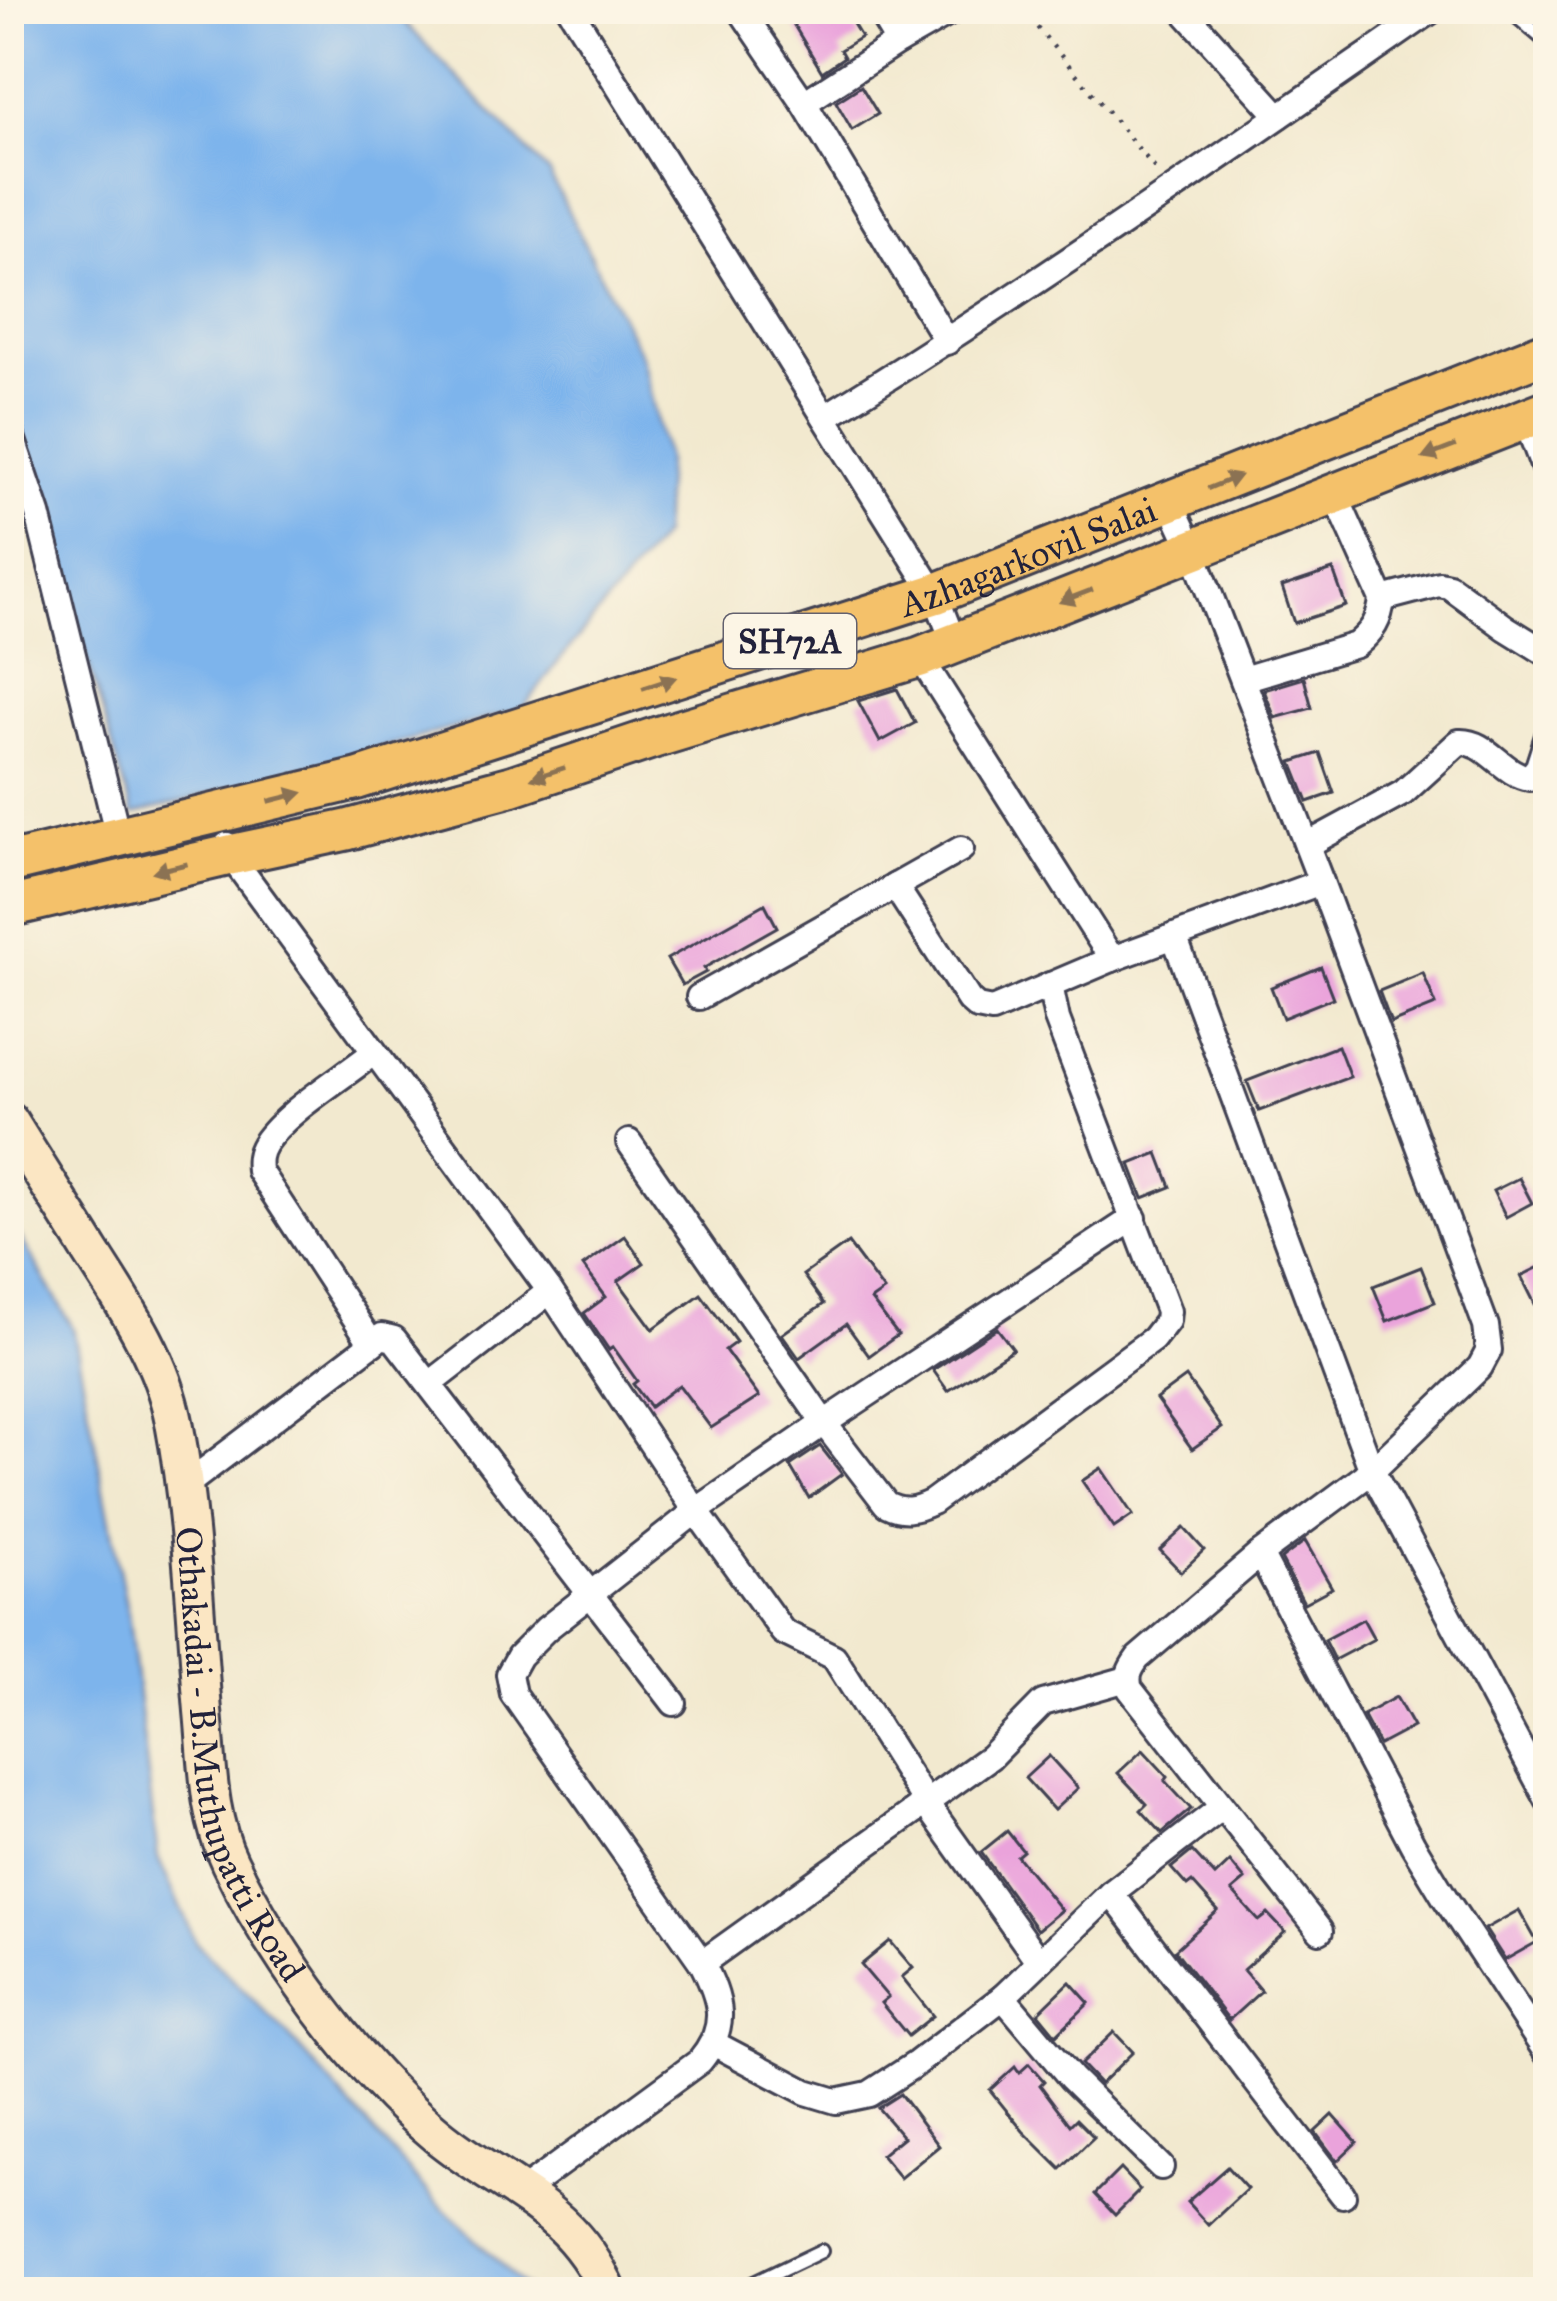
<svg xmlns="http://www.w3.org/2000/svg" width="1557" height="2301" font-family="'IM FELL Great Primer',serif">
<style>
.water{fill:#7db4ec;stroke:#506b94;stroke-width:3}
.building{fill:#eaa3db}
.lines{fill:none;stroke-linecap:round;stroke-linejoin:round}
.lane-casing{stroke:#414051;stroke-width:18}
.street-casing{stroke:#414051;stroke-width:30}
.secondary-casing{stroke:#414051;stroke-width:42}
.primary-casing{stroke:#414051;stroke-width:45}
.path{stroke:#414051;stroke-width:4.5;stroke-dasharray:3 9;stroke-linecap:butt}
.lane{stroke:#fff;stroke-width:12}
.street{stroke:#fff;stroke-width:24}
.secondary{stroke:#fbe6c3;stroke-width:36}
.primary{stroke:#f4c16a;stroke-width:39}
.oneway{fill:#8b7252}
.labels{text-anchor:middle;stroke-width:9;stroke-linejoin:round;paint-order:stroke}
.shield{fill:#fcf5e5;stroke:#63616e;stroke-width:3}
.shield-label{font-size:33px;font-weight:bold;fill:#22223b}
.street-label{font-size:36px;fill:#22223b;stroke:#fcf5e5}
</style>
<rect width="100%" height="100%" fill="#fcf5e5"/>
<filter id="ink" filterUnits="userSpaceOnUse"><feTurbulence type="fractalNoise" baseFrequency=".00833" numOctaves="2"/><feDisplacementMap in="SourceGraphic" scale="24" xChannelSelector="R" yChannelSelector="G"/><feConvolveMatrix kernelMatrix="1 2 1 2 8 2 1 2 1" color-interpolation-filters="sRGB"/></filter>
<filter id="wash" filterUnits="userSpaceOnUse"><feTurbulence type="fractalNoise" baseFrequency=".004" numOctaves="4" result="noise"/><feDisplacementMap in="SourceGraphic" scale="48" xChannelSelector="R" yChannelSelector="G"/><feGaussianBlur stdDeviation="2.7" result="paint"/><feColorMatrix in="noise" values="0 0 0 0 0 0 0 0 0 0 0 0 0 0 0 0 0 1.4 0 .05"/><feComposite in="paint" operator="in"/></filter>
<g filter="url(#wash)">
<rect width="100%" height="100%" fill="#f2e9cf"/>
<g class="water">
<path d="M 9,9 L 392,9 L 549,173 L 642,358 L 666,460 L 662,536 L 555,666 L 523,709 L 133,815 L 9,395 Z"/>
<path d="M 9,1218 L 73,1328 L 129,1621 L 158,1858 L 196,1943 L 282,2029 L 435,2200 L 529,2292 L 9,2292 Z"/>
</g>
<g id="blocks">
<g class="building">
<path d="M 815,9 L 844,9 L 861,37 L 840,50 L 844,57 L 822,72 L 792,22 Z"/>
<path d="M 861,86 L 878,114 L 852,130 L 836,102 Z"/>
<path d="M 1333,570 L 1346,606 L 1294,623 L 1282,587 Z"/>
<path d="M 1304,678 L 1312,708 L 1275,718 L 1264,690 Z"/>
<path d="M 897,689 L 915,723 L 880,742 L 858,701 Z"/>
<path d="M 1320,753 L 1334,793 L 1308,802 L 1292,762 Z"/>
<path d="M 765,904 L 777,927 L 704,968 L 706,972 L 682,985 L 667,959 Z"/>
<path d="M 1321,967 L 1333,998 L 1283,1018 L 1271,987 Z"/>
<path d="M 1423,973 L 1436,1005 L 1391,1023 L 1379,991 Z"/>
<path d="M 1338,1046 L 1350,1077 L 1259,1111 L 1247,1081 Z"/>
<path d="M 1158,1153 L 1171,1187 L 1143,1198 L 1130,1164 Z"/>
<path d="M 1519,1178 L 1532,1203 L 1506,1217 L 1493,1191 Z"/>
<path d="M 625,1236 L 644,1263 L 618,1281 L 653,1329 L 701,1294 L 736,1342 L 725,1350 L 759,1397 L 711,1428 L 679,1385 L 650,1407 L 633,1384 L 637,1381 L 613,1347 L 609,1350 L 584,1313 L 606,1297 L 583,1266 Z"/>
<path d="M 848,1243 L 884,1291 L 871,1300 L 898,1335 L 869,1356 L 846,1324 L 799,1358 L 782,1334 L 824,1304 L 803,1275 Z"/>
<path d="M 1548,1263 L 1548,1298 L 1535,1304 L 1521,1276 Z"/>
<path d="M 1421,1267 L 1435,1302 L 1387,1321 L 1373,1286 Z"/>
<path d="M 997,1328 L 1013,1349 L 948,1391 L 933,1370 Z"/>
<path d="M 1186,1377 L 1222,1428 L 1192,1449 L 1156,1399 Z"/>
<path d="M 820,1446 L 842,1474 L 809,1498 L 790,1466 Z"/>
<path d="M 1101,1468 L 1133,1515 L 1114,1528 L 1082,1481 Z"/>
<path d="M 1184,1528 L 1204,1550 L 1181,1572 L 1160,1550 Z"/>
<path d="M 1305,1541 L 1332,1588 L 1304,1603 L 1281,1559 Z"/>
<path d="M 1363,1619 L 1374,1639 L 1334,1660 L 1324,1640 Z"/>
<path d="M 1396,1697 L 1413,1727 L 1379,1745 L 1363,1715 Z"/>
<path d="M 1143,1750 L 1168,1777 L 1165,1781 L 1191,1809 L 1162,1833 L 1141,1810 L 1147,1804 L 1118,1773 Z"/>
<path d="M 1049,1756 L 1078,1788 L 1054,1810 L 1025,1778 Z"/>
<path d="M 1007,1831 L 1023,1851 L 1017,1856 L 1061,1910 L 1037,1930 L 981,1852 Z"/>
<path d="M 1192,1851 L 1215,1876 L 1230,1862 L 1245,1880 L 1232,1891 L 1259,1921 L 1268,1914 L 1285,1932 L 1243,1970 L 1261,1991 L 1229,2020 L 1175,1950 L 1218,1911 L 1192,1882 L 1187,1886 L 1171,1868 Z"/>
<path d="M 1519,1910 L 1537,1942 L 1505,1960 L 1485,1929 Z"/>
<path d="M 890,1941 L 913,1968 L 902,1977 L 933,2016 L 908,2036 L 881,2003 L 888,1997 L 861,1965 Z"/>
<path d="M 1070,1982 L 1089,2003 L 1056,2035 L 1038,2013 Z"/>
<path d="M 1114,2032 L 1133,2052 L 1100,2084 L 1081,2064 Z"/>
<path d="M 1029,2064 L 1044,2081 L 1040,2085 L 1070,2125 L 1076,2119 L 1094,2137 L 1061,2169 L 1023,2131 L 990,2090 L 1015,2067 L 1019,2073 Z"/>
<path d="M 900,2094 L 939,2146 L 900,2178 L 881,2155 L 903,2137 L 878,2108 Z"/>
<path d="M 1333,2115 L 1357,2142 L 1337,2161 L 1315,2132 Z"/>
<path d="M 1227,2167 L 1247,2189 L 1208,2225 L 1187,2202 Z"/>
<path d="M 1120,2169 L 1140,2190 L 1115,2215 L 1095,2194 Z"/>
</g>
</g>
</g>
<g filter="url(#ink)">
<use href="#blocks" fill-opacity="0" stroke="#414051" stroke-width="3"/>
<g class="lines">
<g class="lane-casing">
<g id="lane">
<path d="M 1508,9 L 1548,43"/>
<path d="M 735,2292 L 821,2251"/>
</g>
</g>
<g class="street-casing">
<g id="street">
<path d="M 570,9 L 935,594 L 954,643"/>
<path d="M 740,9 L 804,103 L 947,342"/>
<path d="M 878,9 L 898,42"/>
<path d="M 1182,9 L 1279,116"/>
<path d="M 804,103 L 898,42 L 956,9"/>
<path d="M 825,417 C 1033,289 1233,148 1434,9"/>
<path d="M 1525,418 L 1548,479"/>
<path d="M 9,428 L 38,514 L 118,836"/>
<path d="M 1171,503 L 1193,551 L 1321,882 L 1486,1326 L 1489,1350 L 1480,1367 L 1372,1471 L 1260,1554 L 1138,1658 C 1130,1669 1126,1676 1130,1689 L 1320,1931"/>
<path d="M 1382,599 L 1439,584 L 1449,586 L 1506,628 L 1548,654"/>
<path d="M 920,657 L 1112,959"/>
<path d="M 1243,679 L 1356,645 C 1373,631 1380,620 1382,599 L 1334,492"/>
<path d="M 227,845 L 230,855 L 550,1291 L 696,1511 L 783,1632 L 834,1657 L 926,1803 L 1039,1962"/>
<path d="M 1307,845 L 1403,793 L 1459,742 C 1487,740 1502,774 1529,778 L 1538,767 L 1548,736"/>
<path d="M 895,886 L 969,1000 L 977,1007 L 992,1010 L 1112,959 L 1321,882"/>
<path d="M 1174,936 L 1372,1471 L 1548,1800"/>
<path d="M 699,997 L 961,849"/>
<path d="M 629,1142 L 824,1423 L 886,1504 C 904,1513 915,1510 932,1502 L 1153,1339 L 1167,1321 L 1168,1311 L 1057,1019 L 1050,985"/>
<path d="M 372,1344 L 259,1171 C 258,1161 258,1154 264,1144 C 285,1112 342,1078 373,1053"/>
<path d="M 430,1384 L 550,1291"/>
<path d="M 183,1487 L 382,1336 L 394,1339 L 674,1703"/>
<path d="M 1260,1554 L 1413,1845 L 1445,1898 L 1548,2055"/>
<path d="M 1111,1893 L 1343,2195"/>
<path d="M 702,1963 L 990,1757 L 1043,1703 L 1127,1679"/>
<path d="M 1003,1997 L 1071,2078 L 1161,2167"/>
<path d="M 715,2044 L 806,2092 L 836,2101 L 869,2094 L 917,2063 L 1003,1997 L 1111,1893 L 1221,1808"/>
<path d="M 520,2193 L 700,2061 C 729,2026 721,2000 702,1963 L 513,1694 L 509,1674 L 519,1656 L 546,1629 L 696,1511 L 824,1423 L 1134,1218"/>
</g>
</g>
<g class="secondary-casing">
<g id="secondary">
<path id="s1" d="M 9,1121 C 36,1165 64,1208 91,1252 C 125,1305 162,1359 174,1422 C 192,1517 195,1616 203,1711 C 208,1762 207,1816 230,1863 C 274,1955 358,2070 437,2135 C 504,2190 571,2206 608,2292"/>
</g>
</g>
<g class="primary-casing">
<g id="primary">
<path id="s2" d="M 9,863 L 358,779 L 935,594 L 1548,351"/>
<path d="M 9,907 L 230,855 L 347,830 L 511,786 L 657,737 L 920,657 L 1548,410"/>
</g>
</g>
<path class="path" d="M 1022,9 L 1158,172"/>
<use href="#lane" class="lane"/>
<use href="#street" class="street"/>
<use href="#secondary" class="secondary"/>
<use href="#primary" class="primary"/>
</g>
<defs><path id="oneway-solid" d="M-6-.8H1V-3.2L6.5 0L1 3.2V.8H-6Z" transform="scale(3)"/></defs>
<g class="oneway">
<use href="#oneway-solid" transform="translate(1439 452) rotate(159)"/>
<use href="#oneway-solid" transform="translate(1224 482) rotate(-22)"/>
<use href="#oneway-solid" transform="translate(1076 596) rotate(159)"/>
<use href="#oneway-solid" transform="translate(659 683) rotate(-18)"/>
<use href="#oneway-solid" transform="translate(548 773) rotate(162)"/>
<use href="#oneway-solid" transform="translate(286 797) rotate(-14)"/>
<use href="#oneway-solid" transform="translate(170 868) rotate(167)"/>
</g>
</g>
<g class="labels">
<rect class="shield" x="724" y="614" width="132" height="54" rx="9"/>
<g class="shield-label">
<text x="790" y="653">SH72A</text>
</g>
<g class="street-label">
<text dy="13" stroke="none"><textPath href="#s2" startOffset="1065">Azhagarkovil Salai</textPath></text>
<text dy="13" stroke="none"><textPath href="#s1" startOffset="687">Othakadai - B.Muthupatti Road</textPath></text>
</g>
</g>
<rect width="1557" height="2301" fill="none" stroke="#fcf5e5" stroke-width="48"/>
</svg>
